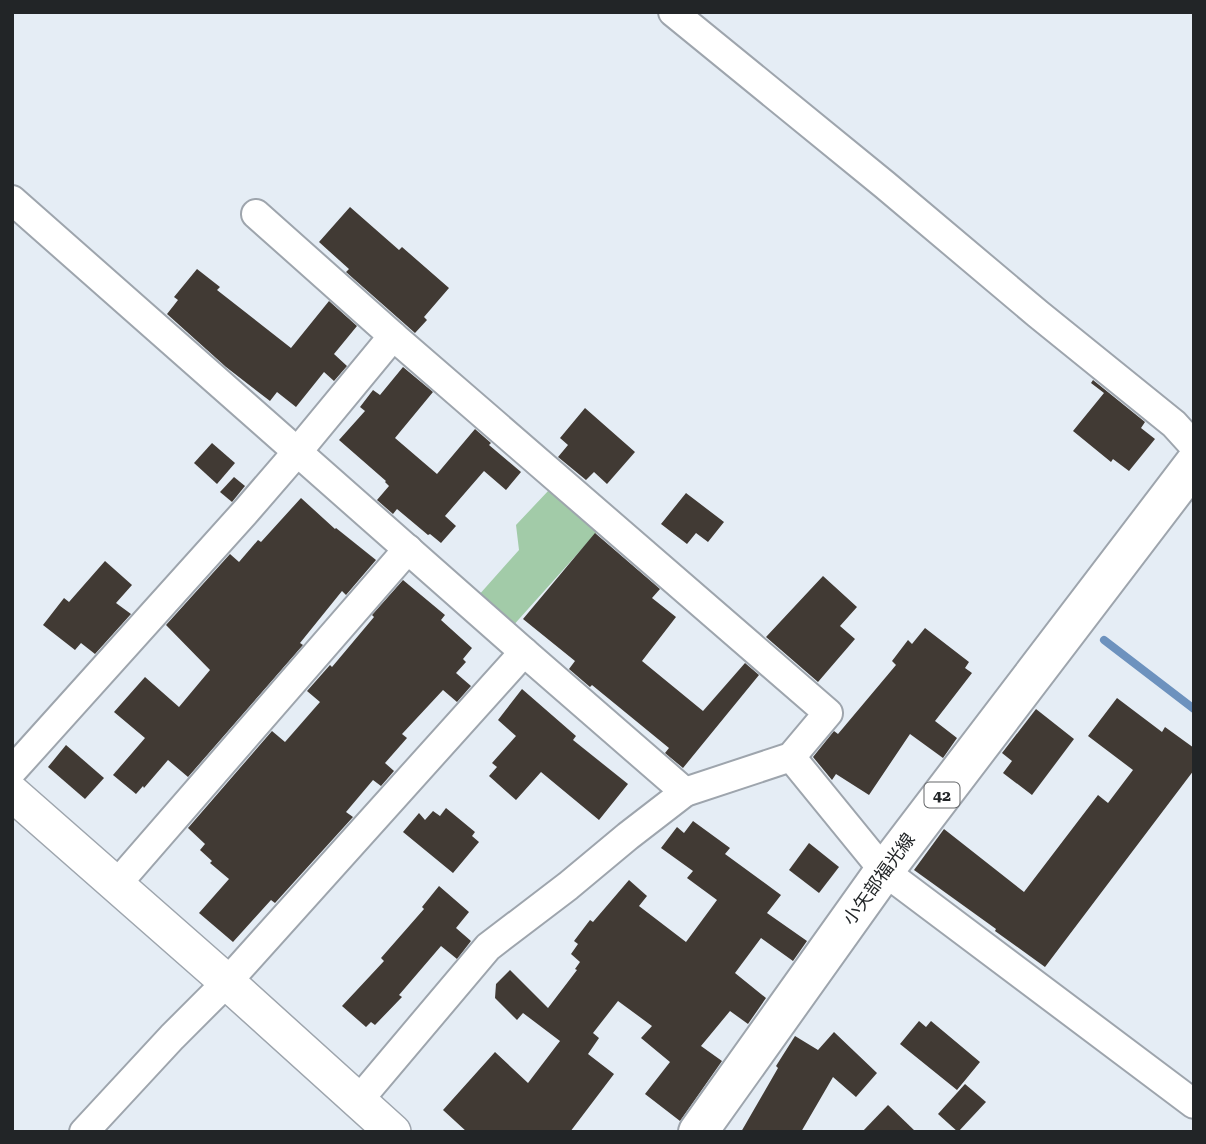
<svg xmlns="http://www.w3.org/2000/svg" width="1206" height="1144" font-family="'Roboto Serif','Noto Sans JP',serif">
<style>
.green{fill:#a2cba8}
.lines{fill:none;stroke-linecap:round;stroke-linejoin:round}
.stream{stroke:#6d92be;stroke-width:8}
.building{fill:#413a34}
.minor-casing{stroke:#9ea5ad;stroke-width:32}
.tertiary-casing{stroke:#9ea5ad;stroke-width:38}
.primary-casing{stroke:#9ea5ad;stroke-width:42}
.minor{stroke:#fff;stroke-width:28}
.tertiary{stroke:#fff;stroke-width:35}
.primary{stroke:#fff;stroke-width:38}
.labels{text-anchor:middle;stroke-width:7;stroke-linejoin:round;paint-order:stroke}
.shield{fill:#fff;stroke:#646668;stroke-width:2}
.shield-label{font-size:16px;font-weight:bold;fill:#222527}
.street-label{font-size:18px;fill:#222527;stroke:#fff}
</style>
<rect width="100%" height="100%" fill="#e5edf5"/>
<path class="green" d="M 549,490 L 597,532 L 511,628 L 478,596 L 519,550 L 516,525 Z"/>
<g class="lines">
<path class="stream" d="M 1104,640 L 1194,709"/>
</g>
<g class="building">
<path d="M 350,207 L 399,250 L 402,247 L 449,288 L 424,317 L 427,320 L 415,333 L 346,272 L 349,269 L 319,242 Z"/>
<path d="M 197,269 L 220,287 L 217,290 L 291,348 L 329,301 L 357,326 L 334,354 L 347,366 L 334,381 L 324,372 L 296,407 L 277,392 L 270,401 L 226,367 L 167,314 L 178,300 L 174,297 Z"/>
<path d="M 403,367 L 433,392 L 395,438 L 437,474 L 475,429 L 491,443 L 489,445 L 521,472 L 506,490 L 484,471 L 445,516 L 456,526 L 441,543 L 430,534 L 428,535 L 397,509 L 393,514 L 377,500 L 389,486 L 385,482 L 386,481 L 339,440 L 365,411 L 360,407 L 373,390 L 380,395 Z"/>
<path d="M 1093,380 L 1145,422 L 1141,428 L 1155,439 L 1129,471 L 1113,459 L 1111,462 L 1073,431 L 1104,393 L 1091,383 Z"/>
<path d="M 585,408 L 635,452 L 607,484 L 594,472 L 586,480 L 558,457 L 568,445 L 560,438 Z"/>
<path d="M 212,443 L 235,463 L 217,484 L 194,463 Z"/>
<path d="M 234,477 L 245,486 L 232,502 L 220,492 Z"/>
<path d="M 686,493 L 724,522 L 708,542 L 696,533 L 687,544 L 661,524 Z"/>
<path d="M 301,498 L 335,529 L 336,528 L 376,560 L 346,595 L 342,591 L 300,643 L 303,645 L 188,777 L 168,760 L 144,788 L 143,786 L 136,794 L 113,775 L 145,738 L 114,712 L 145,677 L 179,707 L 210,670 L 166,625 L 230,554 L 239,562 L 258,540 L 261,542 Z"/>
<path d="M 595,533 L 660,589 L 652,598 L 676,617 L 642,661 L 703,711 L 745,663 L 759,675 L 683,768 L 665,753 L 669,748 L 592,685 L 590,687 L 569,669 L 575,661 L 523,619 Z"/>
<path d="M 105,561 L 132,585 L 116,603 L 131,614 L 95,654 L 81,643 L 75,650 L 43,625 L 64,598 L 69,602 Z"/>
<path d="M 823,576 L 857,607 L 840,626 L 855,639 L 818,682 L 766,637 Z"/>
<path d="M 403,580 L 445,615 L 441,620 L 472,648 L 463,659 L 466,662 L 456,673 L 471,686 L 457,702 L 443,690 L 402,734 L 407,738 L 385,763 L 394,771 L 381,786 L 373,780 L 346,812 L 353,817 L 275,903 L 271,900 L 233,942 L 199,913 L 229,879 L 210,863 L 212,861 L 200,850 L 205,844 L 188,828 L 272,731 L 285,742 L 320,702 L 307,691 L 330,665 L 332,667 L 374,617 L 372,615 Z"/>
<path d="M 925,628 L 969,662 L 965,668 L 972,673 L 935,721 L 957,738 L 943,758 L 910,734 L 869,795 L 836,774 L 832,780 L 813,757 L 834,731 L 838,734 L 896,665 L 892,661 L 908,640 L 912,644 Z"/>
<path d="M 522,689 L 576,736 L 573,740 L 628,784 L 599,820 L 541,772 L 516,800 L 489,776 L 497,767 L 492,763 L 516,736 L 498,720 Z"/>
<path d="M 1117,698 L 1162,732 L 1165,727 L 1194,748 L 1194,770 L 1045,967 L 995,931 L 996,929 L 914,870 L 944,829 L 1024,892 L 1098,795 L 1108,803 L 1133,770 L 1088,736 Z"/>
<path d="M 1036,709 L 1074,739 L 1032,795 L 1003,773 L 1012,761 L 1002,753 Z"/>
<path d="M 66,745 L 104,778 L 85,799 L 48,767 Z"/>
<path d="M 446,808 L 475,832 L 472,836 L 479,842 L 453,873 L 403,832 L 419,813 L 425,820 L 433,811 L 440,816 Z"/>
<path d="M 693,821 L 730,848 L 725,854 L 781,895 L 767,913 L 807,941 L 793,961 L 761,938 L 735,973 L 766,998 L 748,1024 L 730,1011 L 701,1046 L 722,1061 L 680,1121 L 645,1094 L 670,1062 L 641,1038 L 652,1026 L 618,1001 L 593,1033 L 599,1038 L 588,1054 L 614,1074 L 570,1132 L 467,1132 L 443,1110 L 495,1052 L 528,1083 L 560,1041 L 523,1013 L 517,1020 L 495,998 L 496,984 L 510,970 L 548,1008 L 577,970 L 575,969 L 580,962 L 571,954 L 578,944 L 574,941 L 590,920 L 593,922 L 629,880 L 647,896 L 639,906 L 686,942 L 717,900 L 687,878 L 693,871 L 661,848 L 677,827 L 684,833 Z"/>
<path d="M 809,843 L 839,867 L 819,893 L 789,870 Z"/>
<path d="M 439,886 L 469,912 L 456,928 L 471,941 L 457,959 L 441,946 L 399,995 L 402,997 L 375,1025 L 371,1022 L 366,1027 L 342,1006 L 384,961 L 381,958 L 424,909 L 422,907 Z"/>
<path d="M 919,1021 L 926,1027 L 931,1021 L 980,1062 L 957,1090 L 900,1044 Z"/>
<path d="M 834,1032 L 877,1073 L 856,1097 L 833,1077 L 801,1132 L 741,1132 L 778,1068 L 776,1066 L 795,1036 L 818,1050 Z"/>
<path d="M 965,1084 L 986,1102 L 958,1132 L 938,1114 Z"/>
<path d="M 888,1105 L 916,1132 L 862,1132 Z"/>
</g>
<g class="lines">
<g class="minor-casing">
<g id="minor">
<path d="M 673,12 L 885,185 L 1038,314 L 1174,424 L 1194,446"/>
<path d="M 12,200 L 524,652 L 685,792"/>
<path d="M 256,214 L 393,336"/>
<path d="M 791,757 L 884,871 L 1194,1104"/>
<path d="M 12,771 L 247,510 L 298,451 L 393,336 L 828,713 L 791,757 L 685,792 L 628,836 L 568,886 L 488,947 L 358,1101"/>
<path d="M 116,885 L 408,549"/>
<path d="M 84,1132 L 172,1037 L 227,982 L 524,652"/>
</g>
</g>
<g class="tertiary-casing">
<path id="tertiary" d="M 12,793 L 227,982 L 393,1132"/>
</g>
<g class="primary-casing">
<path id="primary" d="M 698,1132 L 884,871 L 1194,464"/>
</g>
<use href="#minor" class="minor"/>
<use href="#tertiary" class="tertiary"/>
<use href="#primary" class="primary"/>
</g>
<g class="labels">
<rect class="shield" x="924.5" y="782.5" width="35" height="25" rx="5"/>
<g class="shield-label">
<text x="942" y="801">42</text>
</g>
<g class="street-label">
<text transform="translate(879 879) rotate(-54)" y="6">小矢部福光線</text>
</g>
</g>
<rect width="1206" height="1144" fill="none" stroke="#222527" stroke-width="28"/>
</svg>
